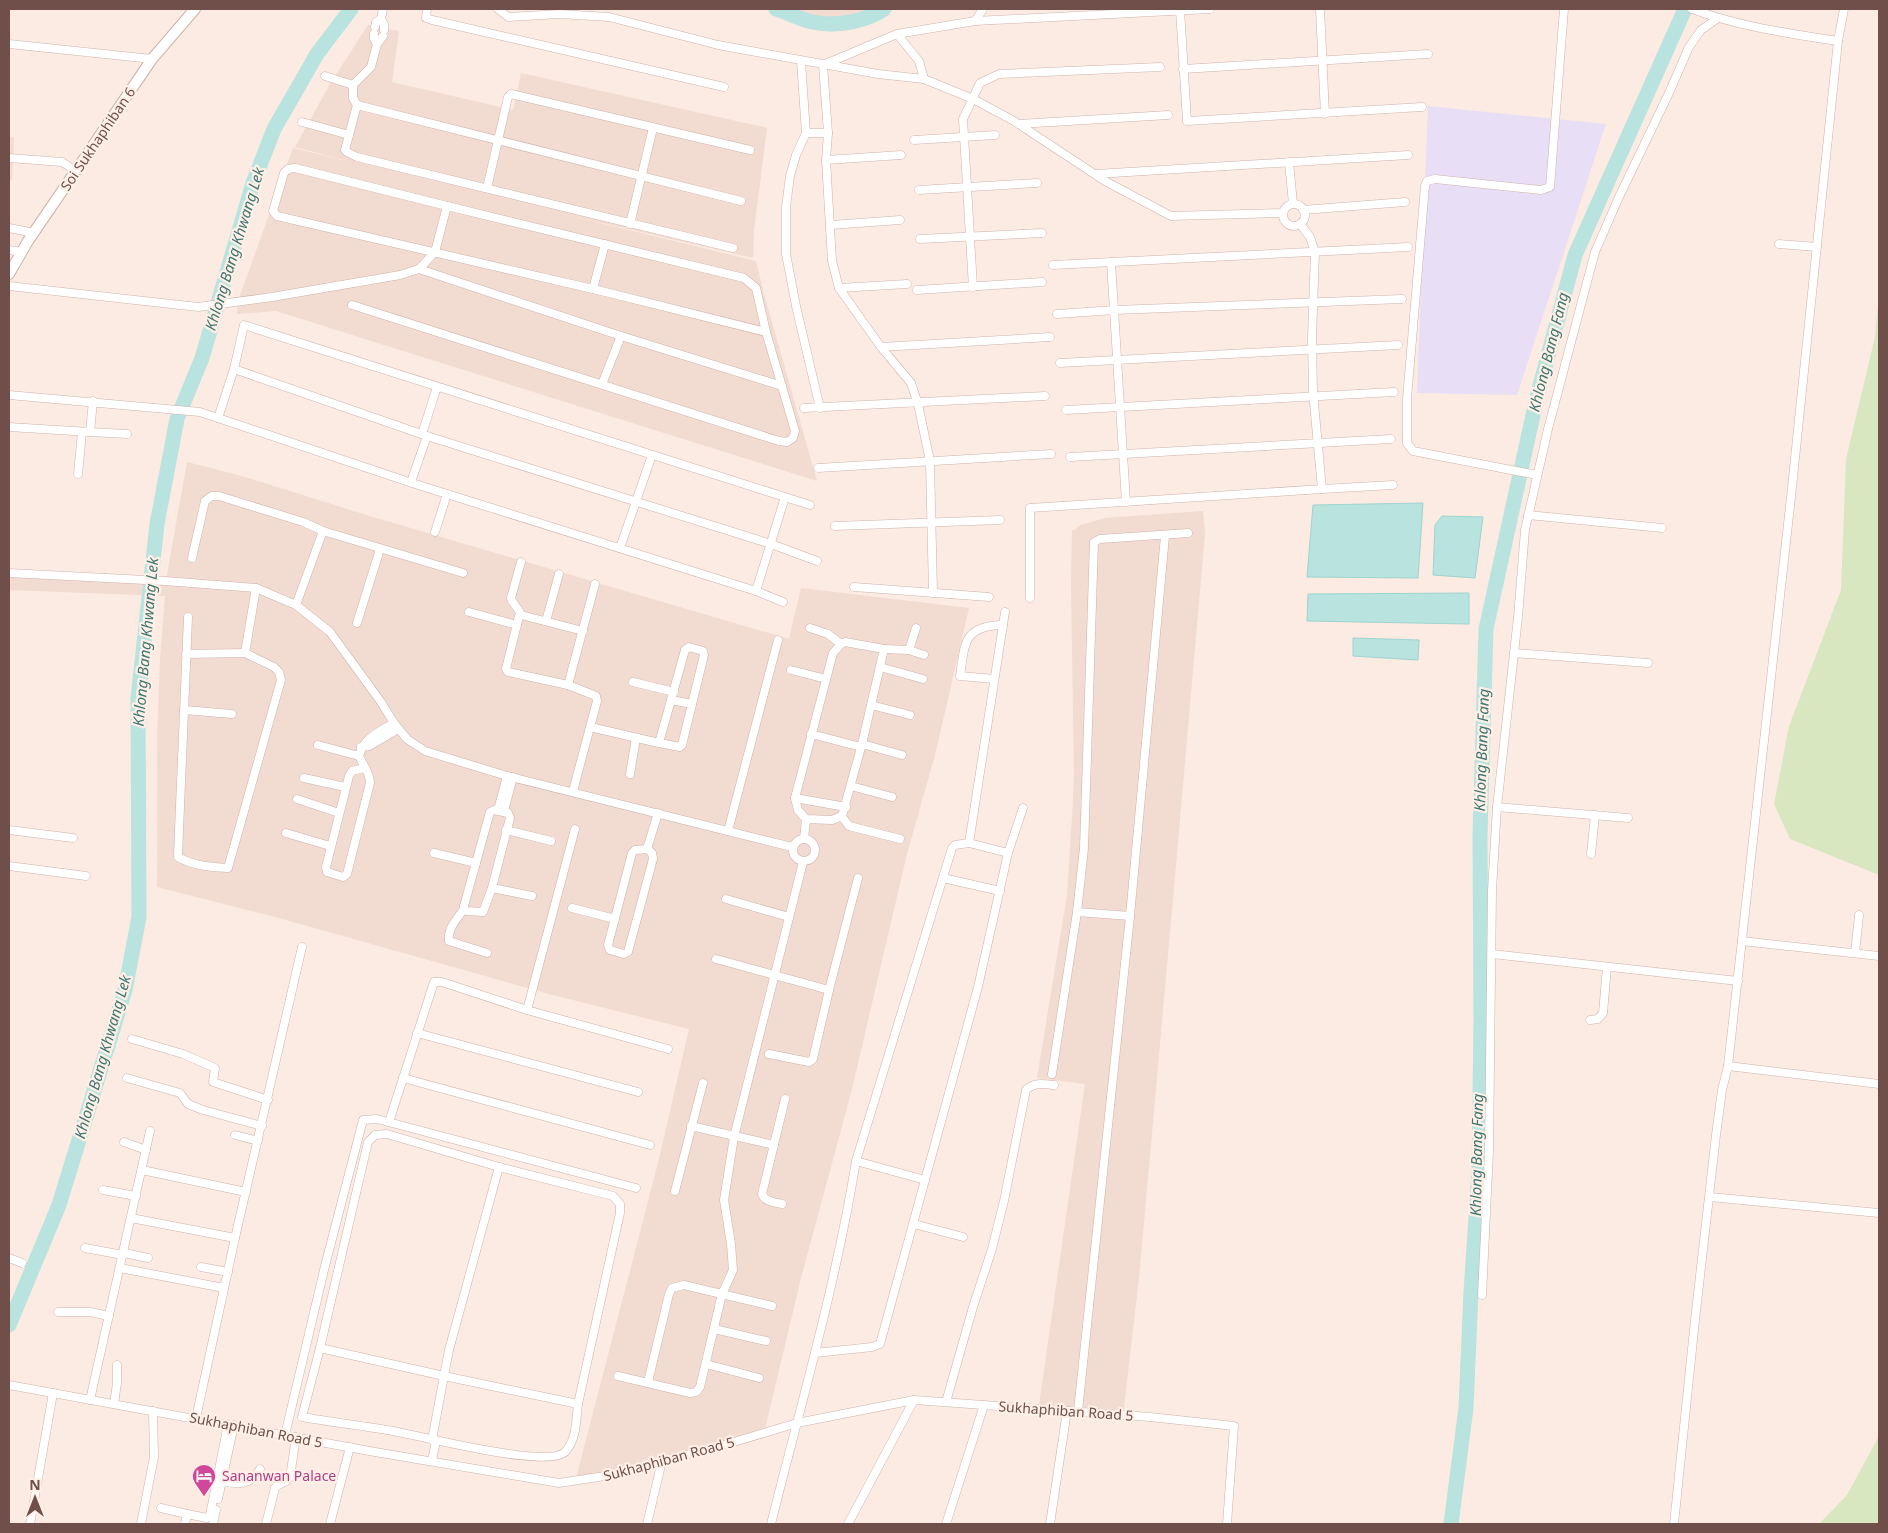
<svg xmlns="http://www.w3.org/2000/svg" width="1888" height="1533" font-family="'Noto Sans',sans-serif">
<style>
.residential{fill:#f2dbd0}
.education{fill:#e8dff7}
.green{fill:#d9e7c1}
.water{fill:#b8e3df;stroke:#9ed4d0}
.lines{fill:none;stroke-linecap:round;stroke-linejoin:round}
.river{stroke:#b8e3df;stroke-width:15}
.street-casing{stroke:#cdb3ac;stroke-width:9}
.secondary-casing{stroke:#d0b2a9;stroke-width:12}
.street{stroke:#fff;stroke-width:8}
.secondary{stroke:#fff;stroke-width:10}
.labels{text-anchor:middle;stroke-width:4.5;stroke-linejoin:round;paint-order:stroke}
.street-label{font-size:14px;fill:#704f4a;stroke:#fef0e7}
.hotel-label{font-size:14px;fill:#b23c85;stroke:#fef0e7;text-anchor:start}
.water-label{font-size:15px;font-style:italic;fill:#3f7672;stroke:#fef0e7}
</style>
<rect width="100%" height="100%" fill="#fbebe2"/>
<g class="residential">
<path d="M 778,9 L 889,9 L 847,21 L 827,22 L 803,18 Z"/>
<path d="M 368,25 L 399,31 L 392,82 L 513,110 L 521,73 L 767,128 L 754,230 L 753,258 L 559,213 L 756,261 L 764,294 L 817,481 L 276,311 L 237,314 L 238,301 L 293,148 L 347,161 L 295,147 L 330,84 Z"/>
<path d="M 9,137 L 14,137 L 12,180 L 9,180 Z"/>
<path d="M 187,462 L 242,476 L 373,517 L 789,639 L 801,588 L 969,608 L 935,755 L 907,854 L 851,1093 L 801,1278 L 764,1433 L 628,1469 L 576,1478 L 658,1163 L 689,1029 L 549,994 L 279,918 L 157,887 L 157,740 L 160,659 L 165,596 L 9,590 L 9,574 L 166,580 Z"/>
<path d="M 1203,511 L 1205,534 L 1173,899 L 1139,1278 L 1123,1416 L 1039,1405 L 1085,1084 L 1037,1078 L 1067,895 L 1072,818 L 1074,776 L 1071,585 L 1072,531 L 1081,525 L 1105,518 Z"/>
</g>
<path class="education" d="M 1428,106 L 1606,124 L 1517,395 L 1417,393 Z"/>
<g class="green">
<path d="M 1879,295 L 1879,875 L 1790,839 L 1774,804 L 1789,726 L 1841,590 L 1846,459 L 1875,337 Z"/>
<path d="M 1879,1436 L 1879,1524 L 1819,1524 L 1847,1495 Z"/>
</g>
<g class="water">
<path d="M 1423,503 L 1418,578 L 1307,577 L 1313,505 Z"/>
<path d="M 1442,516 L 1483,517 L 1475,578 L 1433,575 L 1435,525 Z"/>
<path d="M 1469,593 L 1469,624 L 1307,621 L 1308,594 Z"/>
<path d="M 1353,638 L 1419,640 L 1418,660 L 1353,656 Z"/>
</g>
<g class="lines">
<g class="river">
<path d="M 776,9 C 788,13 800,19 812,22 C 835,27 865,22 884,9"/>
<path d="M 9,1325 L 59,1205 L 125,990 L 139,917 L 138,698 L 157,524 L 177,419 L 202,358 L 253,183 L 274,129 L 317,54 L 351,9"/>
<path d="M 1451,1524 L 1466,1408 L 1471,1292 L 1479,1172 L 1481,1019 L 1480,835 L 1486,629 L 1537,397 L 1575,255 L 1685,9"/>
</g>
<g class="street-casing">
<g id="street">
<path d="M 427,9 L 426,18 L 432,20 L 724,87"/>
<path d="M 498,9 L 508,17 L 560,14 L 609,17 L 718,45 L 878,74 L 924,79 L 919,61 L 897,34"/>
<path d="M 1320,9 L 1325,114"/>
<path d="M 1692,9 C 1741,27 1786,33 1838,41"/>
<path d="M 1180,10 L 1187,121 L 1422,107"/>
<path d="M 381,19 L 384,24 L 384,30"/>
<path d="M 975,21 L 983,9"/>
<path d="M 375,27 L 376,22 L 381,19 L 383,9"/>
<path d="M 374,34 L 374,39 L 377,44"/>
<path d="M 383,36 L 377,44 L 371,67 L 353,85 L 353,98 L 357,105 L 741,201"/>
<path d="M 9,44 L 152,59"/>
<path d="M 801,61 L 806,133 L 796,155 L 790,176 L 786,207 L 786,254 L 796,306 L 820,408"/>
<path d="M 823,65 L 828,133 L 826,160 L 832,261 L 839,288 L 881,347 L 911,383 L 918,404 L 930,461 L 933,593"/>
<path d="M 823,65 L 897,34 L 975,21 L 1210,9"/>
<path d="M 1183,69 L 1428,54"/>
<path d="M 325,76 L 353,85"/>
<path d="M 924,79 L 973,99 L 1014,121 L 1105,181 L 1171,216 L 1283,213"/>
<path d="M 357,105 L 345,150 L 347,152 L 357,157 L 733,248"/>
<path d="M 302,122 L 349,135"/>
<path d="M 1019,124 L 1168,115"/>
<path d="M 806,133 L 828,133"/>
<path d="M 914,140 L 995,135"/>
<path d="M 9,158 L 62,162 L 76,171"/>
<path d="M 826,160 L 901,155"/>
<path d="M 1289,162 L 1293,204"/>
<path d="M 1096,174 L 1408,155"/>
<path d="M 487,188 L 508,97 L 511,94 L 750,150"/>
<path d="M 919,190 L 1037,183"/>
<circle cx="1294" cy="215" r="11"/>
<path d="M 1303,210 L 1405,202"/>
<path d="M 630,224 L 653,128"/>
<path d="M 831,225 L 900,220"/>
<path d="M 9,228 L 34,233"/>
<path d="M 920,239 L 1042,233"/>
<path d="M 1779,244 L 1817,247"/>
<path d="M 9,250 L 22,252"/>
<path d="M 1111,262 L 1126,502"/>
<path d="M 1053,265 L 1408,247"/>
<path d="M 419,269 L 621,336 L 782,386"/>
<path d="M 9,286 L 198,307 L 272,297 L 400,275 L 419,269 L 435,252 L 447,206 L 744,278 L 756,288 L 766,332"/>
<path d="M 973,287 L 963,119 L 980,83 L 999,74 L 1160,67"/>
<path d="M 839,288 L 907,284"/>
<path d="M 593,289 L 605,244"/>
<path d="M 917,290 L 1042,282"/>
<path d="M 352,305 L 779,441 L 787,442 L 793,438 L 795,431 L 766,332 L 593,289 L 277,216 L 273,211 L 284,173 L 288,169 L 295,168 L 447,206"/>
<path d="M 1057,314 L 1115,310 L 1402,299"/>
<path d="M 881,347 L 1050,337"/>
<path d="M 1060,363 L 1398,345"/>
<path d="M 234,369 L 427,436 L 771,544 L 817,561"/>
<path d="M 602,384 L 621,336"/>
<path d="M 9,395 L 200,412 L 415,484 L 756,591 L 783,602"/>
<path d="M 804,408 L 1045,396"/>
<path d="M 1066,410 L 1394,392"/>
<path d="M 218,418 L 234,369 L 244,325 L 810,505"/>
<path d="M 9,427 L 90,432 L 93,401"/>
<path d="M 90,432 L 127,434"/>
<path d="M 422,434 L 437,387"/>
<path d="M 1070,457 L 1391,439"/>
<path d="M 818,468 L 1051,454"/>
<path d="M 78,474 L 82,432"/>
<path d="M 1537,475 L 1413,451 L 1407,443 L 1407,399 L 1425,186 L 1427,181 L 1435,179 L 1541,190 L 1550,187 L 1564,9"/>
<path d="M 411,482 L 427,436"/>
<path d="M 1322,489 L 1393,485"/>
<path d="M 1528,515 L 1662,528"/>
<path d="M 835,526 L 1000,520"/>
<path d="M 435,532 L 447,494"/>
<path d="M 620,548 L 652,455"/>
<path d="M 192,558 L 205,501 L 212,496 L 219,496 L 303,522 L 323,531 L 463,573"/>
<path d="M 521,562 L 511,598 C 512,604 519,608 521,615"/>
<path d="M 9,573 L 165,581 L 256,588 L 296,605 L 330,632 L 381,702 L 394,723 L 407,739 L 425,751 L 507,776 L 792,847"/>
<path d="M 854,587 L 989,597"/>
<path d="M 756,591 L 785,497"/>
<path d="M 1030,598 L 1030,508 L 1322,489 L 1313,392 L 1312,338 L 1315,252 L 1310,237 L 1300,224"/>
<path d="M 296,605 L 323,531"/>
<path d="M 469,612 L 517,625"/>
<path d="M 546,621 L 559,574"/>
<path d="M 357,623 L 380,549"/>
<path d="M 810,628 L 828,634 L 841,644"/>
<path d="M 884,649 L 909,650 L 924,655"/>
<path d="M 909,650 L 916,628"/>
<path d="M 245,653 L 256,588"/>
<path d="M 1514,653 L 1648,663"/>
<path d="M 186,654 L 245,653 L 274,667 L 279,672 L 281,680 L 228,868 C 211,867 193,866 178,857 L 179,830 L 188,617"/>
<path d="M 880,667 L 923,679"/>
<path d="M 791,670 L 826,679"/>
<path d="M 994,679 L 960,676 C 965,643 963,626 1003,625"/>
<path d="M 633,682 L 674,692"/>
<path d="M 568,685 L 595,584"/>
<path d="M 671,700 L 692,704"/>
<path d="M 871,705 L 910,715"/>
<path d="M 184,710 L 232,714"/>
<path d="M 590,727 L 659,743 L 685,650 L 689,647 L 703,651 L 704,655 L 682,745 L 680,747 L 659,743"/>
<path d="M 811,734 L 861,747"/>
<path d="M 862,744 L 902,755"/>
<path d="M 318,745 L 359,756 C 364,737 379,732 394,723"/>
<path d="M 361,747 L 369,746 L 398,729"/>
<path d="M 359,756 C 363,765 370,773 370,783 L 347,874 L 343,877 L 327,872 L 326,867 L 349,776 L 352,771 L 364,768"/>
<path d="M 630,774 L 636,738"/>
<path d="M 304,778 L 345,787"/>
<path d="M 851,786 L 892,797"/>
<path d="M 573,791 L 597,701 L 596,696 L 568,685 L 508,672 L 506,669 L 519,616 L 521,615 L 583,631"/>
<path d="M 795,798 L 846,807"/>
<path d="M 297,799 L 339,813"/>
<path d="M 1497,807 L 1628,818"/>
<path d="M 494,810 L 508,813 L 510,818 L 492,888 L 483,912 L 467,911 L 464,909 L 464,906 L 490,812 Z"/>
<path d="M 498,810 L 507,776"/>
<path d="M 504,811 L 513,777"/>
<path d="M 842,817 L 849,826 L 900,839"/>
<path d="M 9,830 L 73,838"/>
<path d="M 506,830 L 551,841"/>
<path d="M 728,831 L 778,640"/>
<path d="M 286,833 L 330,846"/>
<circle cx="804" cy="850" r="11"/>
<path d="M 804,839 L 806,819 L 798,810 L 795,798 L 833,653 L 841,644 L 845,642 L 884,649 L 862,744 L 842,816 L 832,820 L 806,819"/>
<path d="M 969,843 L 1005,612"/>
<path d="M 647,849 L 652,853 L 653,859 L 628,952 L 624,954 L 610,950 L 608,945 L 632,853 L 635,850 Z"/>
<path d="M 647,849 L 658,813"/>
<path d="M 434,853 L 476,863"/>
<path d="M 1591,854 L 1595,815"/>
<path d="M 9,866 L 86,876"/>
<path d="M 943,878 L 1000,891"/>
<path d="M 492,888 L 532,896"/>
<path d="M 726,899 L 789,917"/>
<path d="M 572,908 L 615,919"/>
<path d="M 464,909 C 457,919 447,929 449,941 L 487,953"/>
<path d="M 1077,912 L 1130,916"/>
<path d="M 1742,941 L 1879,956"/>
<path d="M 1855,953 L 1859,915"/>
<path d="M 1492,954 L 1738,981"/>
<path d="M 716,959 L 829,990"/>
<path d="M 527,1010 L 575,829"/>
<path d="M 1590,1020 L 1598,1019 L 1603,1013 L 1607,967"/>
<path d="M 417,1033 L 638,1092"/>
<path d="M 132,1039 L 183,1054 L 215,1068 L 213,1082 L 268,1100"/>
<path d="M 769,1054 L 809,1062 L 813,1059 L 829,990 L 858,878"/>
<path d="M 1728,1066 L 1879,1084"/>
<path d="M 1052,1074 L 1077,912 L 1084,848 L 1094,542 L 1100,539 L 1188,533"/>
<path d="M 127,1078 L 180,1093 L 188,1104 L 203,1110 L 262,1126"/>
<path d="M 403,1078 L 650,1145"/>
<path d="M 389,1122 L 434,982 L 442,982 L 527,1010 L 668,1049"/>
<path d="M 691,1126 L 774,1145"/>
<path d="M 387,1134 L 499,1167 L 613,1196 L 620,1204 L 620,1213 L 578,1404 C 576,1419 577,1440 565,1452 C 548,1469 420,1436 393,1431 C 363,1426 332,1422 302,1417 L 320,1348 L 368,1142 L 375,1135 Z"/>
<path d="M 235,1135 L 258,1141"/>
<path d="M 124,1142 L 146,1150"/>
<path d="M 856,1161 L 925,1180"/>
<path d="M 142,1170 L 246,1192"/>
<path d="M 103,1190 L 136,1196"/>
<path d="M 675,1191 L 703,1083"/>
<path d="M 1710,1197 L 1879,1213"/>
<path d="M 782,1204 C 774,1202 765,1202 762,1194 L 785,1099"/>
<path d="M 131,1218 L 235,1238"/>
<path d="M 914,1224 L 963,1237"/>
<path d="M 85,1248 L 123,1255"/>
<path d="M 124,1253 L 148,1258"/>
<path d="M 9,1258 L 22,1263"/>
<path d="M 201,1267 L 228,1272"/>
<path d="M 120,1268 L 224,1288"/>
<path d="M 1482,1295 L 1489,1152 L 1492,890 L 1497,807 L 1518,617 L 1525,530 L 1548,429 L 1595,252 L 1619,197 L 1669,93 L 1689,47 L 1701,30 L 1718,18"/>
<path d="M 58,1312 L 90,1312 L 109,1316"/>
<path d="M 714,1329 L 766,1341"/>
<path d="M 320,1348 L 444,1376 L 449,1350 L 499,1167"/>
<path d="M 815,1353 L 872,1347 L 880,1344 L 978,987 L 1008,853 L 1023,808"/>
<path d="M 706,1364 L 759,1378"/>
<path d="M 618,1376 L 690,1393 L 696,1392 L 700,1387 L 722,1294 L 733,1270 L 731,1244 L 724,1200 L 734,1137 L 803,862"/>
<path d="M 648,1382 L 669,1294 L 672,1288 L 684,1285 L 772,1306"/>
<path d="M 9,1385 L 375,1452 L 559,1483 L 605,1476 L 724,1445 L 797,1423 L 914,1400 L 1150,1417 L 1234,1426 L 1227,1524"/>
<path d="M 90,1400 L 150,1131"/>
<path d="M 946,1402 L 973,1307 L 992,1249 L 1004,1201 L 1026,1090 C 1034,1082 1044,1084 1054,1085"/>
<path d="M 114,1404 L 117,1383 L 117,1365"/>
<path d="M 1078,1411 L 1130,916 L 1165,536"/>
<path d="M 196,1418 L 235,1238 L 302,947"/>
<path d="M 285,1435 L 325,1266 L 363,1120 L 377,1119 L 636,1188"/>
<path d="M 432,1440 L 444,1376 L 578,1404"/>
<path d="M 432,1461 L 436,1441"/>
<path d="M 222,1481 C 238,1485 252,1485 260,1469"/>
<path d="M 218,1499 L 234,1425"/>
<path d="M 161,1508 L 187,1514"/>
<path d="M 30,1524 L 53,1393"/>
<path d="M 141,1524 L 154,1457 L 153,1411"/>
<path d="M 185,1524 L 187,1514 L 207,1518 L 210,1515 L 228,1424"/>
<path d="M 213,1524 L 216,1510"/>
<path d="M 266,1524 L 275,1488 C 279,1482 287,1484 290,1477 L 296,1437"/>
<path d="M 330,1524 L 350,1447"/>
<path d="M 647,1524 L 662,1461"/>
<path d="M 771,1524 C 801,1404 836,1284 856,1161 L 952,848 L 955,845 L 969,843 L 1008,853"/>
<path d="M 848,1524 L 914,1400"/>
<path d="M 946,1524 L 984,1405"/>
<path d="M 1050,1524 L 1067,1411"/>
<path d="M 1674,1524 L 1695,1320 L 1716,1135 L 1722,1090 L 1728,1066 L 1791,497 L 1838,41 L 1844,9"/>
</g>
</g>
<g class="secondary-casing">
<path id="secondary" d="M 9,274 L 28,241 L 152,59 L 195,9"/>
</g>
<use href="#street" class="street"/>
<use href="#secondary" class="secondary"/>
</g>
<defs>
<g id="hotel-pin" transform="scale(1.25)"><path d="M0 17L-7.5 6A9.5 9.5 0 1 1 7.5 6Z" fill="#d1479c" stroke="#fef0e7"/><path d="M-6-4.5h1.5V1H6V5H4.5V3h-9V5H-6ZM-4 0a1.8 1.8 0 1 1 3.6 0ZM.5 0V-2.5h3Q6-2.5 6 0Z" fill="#fff"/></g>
</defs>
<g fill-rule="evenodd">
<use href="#hotel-pin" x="204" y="1476"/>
</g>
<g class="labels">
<g class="street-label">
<text transform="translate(98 139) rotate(-56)" y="5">Soi Sukhaphiban 6</text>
<text transform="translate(1066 1411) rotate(4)" y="5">Sukhaphiban Road 5</text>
<text transform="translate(256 1430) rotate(11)" y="5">Sukhaphiban Road 5</text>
<text transform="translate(669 1459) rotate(-15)" y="5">Sukhaphiban Road 5</text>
</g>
<g class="hotel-label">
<text x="222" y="1481">Sananwan Palace</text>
</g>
<g class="water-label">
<text transform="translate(235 249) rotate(-73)" y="5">Khlong Bang Khwang Lek</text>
<text transform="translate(1549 352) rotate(-76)" y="5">Khlong Bang Fang</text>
<text transform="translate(146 642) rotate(-85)" y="5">Khlong Bang Khwang Lek</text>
<text transform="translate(1482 750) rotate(-88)" y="5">Khlong Bang Fang</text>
<text transform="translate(103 1057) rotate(-74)" y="5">Khlong Bang Khwang Lek</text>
<text transform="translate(1477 1155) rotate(-89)" y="5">Khlong Bang Fang</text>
</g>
</g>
<rect width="1888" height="1533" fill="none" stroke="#704f4a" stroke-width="20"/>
<g transform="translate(35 1498)" stroke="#fef0e7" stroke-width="4" paint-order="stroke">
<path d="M0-4L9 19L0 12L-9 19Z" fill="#704f4a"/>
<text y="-8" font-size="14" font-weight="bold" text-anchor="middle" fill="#704f4a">N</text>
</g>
</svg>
